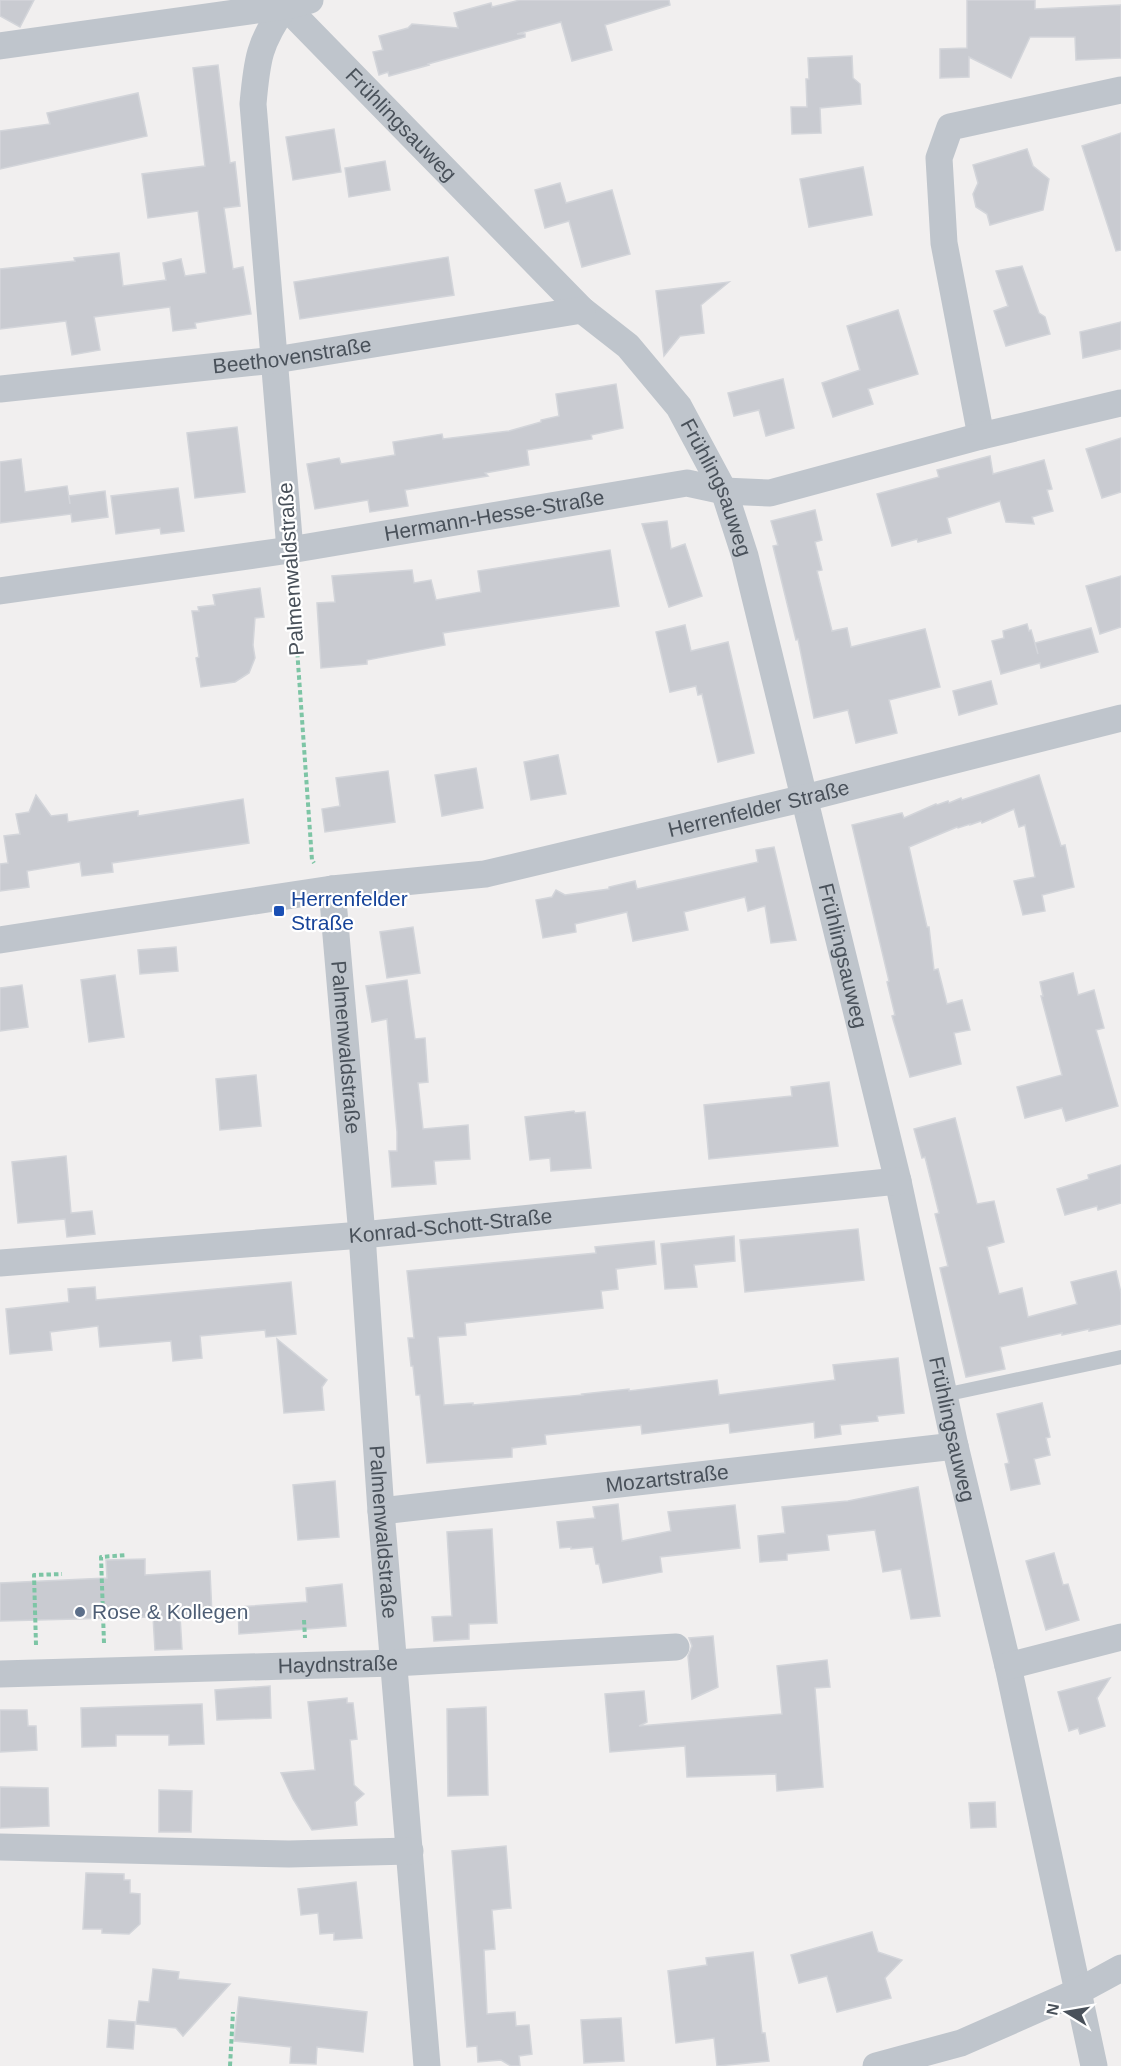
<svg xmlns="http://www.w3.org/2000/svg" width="1121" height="2066" font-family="Helvetica,sans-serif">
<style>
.building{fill:#c9cbd1;stroke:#d3d5da;stroke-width:1.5}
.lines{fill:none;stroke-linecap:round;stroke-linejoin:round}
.path{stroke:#7dc5a5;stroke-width:4;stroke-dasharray:4.5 3;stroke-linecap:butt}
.service{stroke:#bfc5cc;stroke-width:14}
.minor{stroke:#bfc5cc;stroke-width:27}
.transit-dot{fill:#1a4fb4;stroke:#fff;stroke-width:2}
.service-dot{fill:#5c6f8a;stroke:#fff;stroke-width:2}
.labels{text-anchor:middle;stroke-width:4.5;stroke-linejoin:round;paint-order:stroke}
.street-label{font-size:21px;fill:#49515a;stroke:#fff}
.transit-label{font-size:21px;fill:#164399;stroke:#fff;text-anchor:start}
.service-label{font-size:21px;fill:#4e5e75;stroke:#fff;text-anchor:start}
</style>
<rect width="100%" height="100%" fill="#f1efef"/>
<g class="building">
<path d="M 0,0 L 34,0 L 20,27 L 0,16 Z"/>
<path d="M 520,0 L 669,0 L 670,5 L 605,25 L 612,50 L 572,61 L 561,22 L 517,34 L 525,34 L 525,37 L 428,64 L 429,65 L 389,76 L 388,72 L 379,75 L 373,52 L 383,50 L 379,36 L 408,28 L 412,24 L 458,28 L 454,13 L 491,3 L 492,7 Z"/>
<path d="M 967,0 L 1035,0 L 1035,9 L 1121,5 L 1121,58 L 1076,60 L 1075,37 L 1030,37 L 1011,78 L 969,57 L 969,77 L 940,78 L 940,49 L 967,48 Z"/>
<path d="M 852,56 L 853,78 L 860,84 L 861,104 L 820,108 L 821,133 L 792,134 L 791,107 L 807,107 L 806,79 L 809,79 L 808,58 Z"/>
<path d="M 218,65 L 230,163 L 235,162 L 240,206 L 224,208 L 233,269 L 243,267 L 251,314 L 195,323 L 196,328 L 173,331 L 170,307 L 94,317 L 100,350 L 72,355 L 66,321 L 0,329 L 0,269 L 75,261 L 74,258 L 119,253 L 123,286 L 166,280 L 163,263 L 181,259 L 185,276 L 206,273 L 198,211 L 148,218 L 142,174 L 205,166 L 193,68 Z"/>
<path d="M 138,93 L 147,136 L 0,169 L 0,131 L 50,124 L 47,113 Z"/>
<path d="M 334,129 L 341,172 L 293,180 L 286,137 Z"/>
<path d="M 1121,133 L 1121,250 L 1116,251 L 1082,146 Z"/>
<path d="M 1027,149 L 1033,166 L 1049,179 L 1043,210 L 990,225 L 987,214 L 976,207 L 973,194 L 978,183 L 973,165 Z"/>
<path d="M 385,161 L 390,190 L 349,197 L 345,168 Z"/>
<path d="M 863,167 L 872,215 L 809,227 L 800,179 Z"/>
<path d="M 560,183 L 566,203 L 612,190 L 630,254 L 582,267 L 569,221 L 545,228 L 535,190 Z"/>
<path d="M 448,257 L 454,295 L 300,319 L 294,282 Z"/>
<path d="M 1022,266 L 1039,313 L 1045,317 L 1050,334 L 1006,346 L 994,311 L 1008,306 L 996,271 Z"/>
<path d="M 729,282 L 701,305 L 704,333 L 680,336 L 664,356 L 656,291 Z"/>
<path d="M 898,310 L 918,374 L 868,389 L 873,404 L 833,417 L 822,383 L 860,370 L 847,326 Z"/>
<path d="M 1121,322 L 1121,349 L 1083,358 L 1080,332 Z"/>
<path d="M 783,379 L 794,428 L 766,436 L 759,410 L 734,416 L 728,393 Z"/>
<path d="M 616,384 L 623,428 L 591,435 L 592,439 L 527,450 L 529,465 L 485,473 L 488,476 L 405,490 L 408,506 L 370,512 L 368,500 L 315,509 L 307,464 L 339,458 L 341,464 L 395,455 L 393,442 L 442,434 L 443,439 L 509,431 L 541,422 L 541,420 L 559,416 L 556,394 Z"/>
<path d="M 237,427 L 245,492 L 195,498 L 187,433 Z"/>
<path d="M 1121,438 L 1121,492 L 1102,498 L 1086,449 Z"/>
<path d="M 990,456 L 993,474 L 1044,460 L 1052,489 L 1047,490 L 1053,511 L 1032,517 L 1034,524 L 1006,522 L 1000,501 L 947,518 L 951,533 L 918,542 L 917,539 L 892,546 L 877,494 L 939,477 L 937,470 Z"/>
<path d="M 21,459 L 25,492 L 67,486 L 70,504 L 69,496 L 105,491 L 108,517 L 72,522 L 71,514 L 0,523 L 0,462 Z"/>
<path d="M 178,488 L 184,531 L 161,534 L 160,528 L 116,534 L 111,496 Z"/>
<path d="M 815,510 L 822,540 L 815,542 L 822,570 L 817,571 L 832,631 L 847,628 L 851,647 L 925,629 L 940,687 L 889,700 L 897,733 L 856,743 L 848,710 L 814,718 L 798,639 L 796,640 L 773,546 L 778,545 L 771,521 Z"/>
<path d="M 667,521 L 671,549 L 685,544 L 702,596 L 669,607 L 642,524 Z"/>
<path d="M 610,550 L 619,606 L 443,633 L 445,645 L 367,660 L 367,664 L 321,668 L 317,603 L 335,602 L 332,576 L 412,570 L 414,583 L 431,580 L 436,600 L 481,592 L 478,571 Z"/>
<path d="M 1121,576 L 1121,627 L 1100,634 L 1086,586 Z"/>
<path d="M 260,588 L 264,617 L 255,618 L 253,645 L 255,658 L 249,673 L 235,682 L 201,687 L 196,658 L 199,657 L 192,611 L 199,611 L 198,607 L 215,605 L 213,595 Z"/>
<path d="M 1027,624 L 1029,631 L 1031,630 L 1038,654 L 1035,643 L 1091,628 L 1098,652 L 1041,668 L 1040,663 L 1001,674 L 992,641 L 1004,638 L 1003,631 Z"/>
<path d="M 685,625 L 691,651 L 728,642 L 754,753 L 718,762 L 702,694 L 698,695 L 696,686 L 670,692 L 656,632 Z"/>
<path d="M 991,681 L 997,704 L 959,715 L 953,691 Z"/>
<path d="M 558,755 L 566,794 L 531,800 L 524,762 Z"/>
<path d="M 476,768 L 483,808 L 442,816 L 435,775 Z"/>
<path d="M 388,771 L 395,822 L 325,832 L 322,809 L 340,806 L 336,778 Z"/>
<path d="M 1039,775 L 1061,846 L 1065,845 L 1074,887 L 1042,895 L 1045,911 L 1023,915 L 1014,881 L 1035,877 L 1025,825 L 1019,827 L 1014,809 L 982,823 L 981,821 L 970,825 L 970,824 L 958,828 L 957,827 L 909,847 L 927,927 L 929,927 L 934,970 L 938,969 L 947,1004 L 962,1000 L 970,1030 L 954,1033 L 961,1064 L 910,1077 L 892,1016 L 895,1015 L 887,982 L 889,981 L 852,825 L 902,813 L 904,818 L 936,804 L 937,805 L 948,801 L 949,803 L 961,798 L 962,800 Z"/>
<path d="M 36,795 L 51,816 L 67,814 L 68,822 L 138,811 L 138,816 L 243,799 L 249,843 L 112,863 L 113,872 L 82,876 L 80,862 L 27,871 L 29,887 L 0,891 L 0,864 L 8,863 L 4,836 L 20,834 L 16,814 L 29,812 Z"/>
<path d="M 774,847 L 796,940 L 771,943 L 765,906 L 748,911 L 745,897 L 684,912 L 688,930 L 633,941 L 627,912 L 575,924 L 576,932 L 543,938 L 536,900 L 552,897 L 556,890 L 565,895 L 609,889 L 609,887 L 635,881 L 637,889 L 758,862 L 756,850 Z"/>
<path d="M 413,927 L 420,973 L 387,978 L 380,932 Z"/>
<path d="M 176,947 L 178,971 L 140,974 L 138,950 Z"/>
<path d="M 1073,973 L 1078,995 L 1094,990 L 1104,1028 L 1096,1030 L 1118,1106 L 1066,1121 L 1062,1108 L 1025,1118 L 1017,1087 L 1062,1075 L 1041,996 L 1043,996 L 1040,982 Z"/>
<path d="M 115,975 L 124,1037 L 89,1042 L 81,980 Z"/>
<path d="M 407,980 L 415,1039 L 425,1038 L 428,1082 L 418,1083 L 423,1129 L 468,1125 L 470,1159 L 434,1161 L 436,1184 L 392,1187 L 389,1151 L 397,1151 L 397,1132 L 387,1019 L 372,1022 L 366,986 Z"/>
<path d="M 22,985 L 28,1027 L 0,1031 L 0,988 Z"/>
<path d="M 256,1075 L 261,1126 L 220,1130 L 216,1079 Z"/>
<path d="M 829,1082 L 838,1146 L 709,1159 L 704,1105 L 792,1096 L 791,1087 Z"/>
<path d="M 574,1111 L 575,1113 L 585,1112 L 591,1168 L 551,1171 L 550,1158 L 530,1160 L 525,1117 Z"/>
<path d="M 955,1118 L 977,1204 L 994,1201 L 1004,1242 L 987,1247 L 999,1294 L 1022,1288 L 1028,1317 L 1077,1304 L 1071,1282 L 1116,1271 L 1121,1293 L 1121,1324 L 1089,1331 L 1089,1329 L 1062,1335 L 1062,1333 L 1000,1347 L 1005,1369 L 966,1377 L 940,1268 L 948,1266 L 935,1214 L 939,1213 L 925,1157 L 922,1158 L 914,1129 Z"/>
<path d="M 66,1156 L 71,1213 L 92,1211 L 95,1234 L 67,1237 L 65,1219 L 18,1223 L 12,1162 Z"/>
<path d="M 1121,1165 L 1121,1203 L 1098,1210 L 1097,1206 L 1065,1215 L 1057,1189 L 1089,1179 L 1088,1175 Z"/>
<path d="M 858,1229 L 864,1280 L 745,1292 L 740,1240 Z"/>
<path d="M 734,1236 L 735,1261 L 694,1265 L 697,1287 L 665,1289 L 661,1244 Z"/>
<path d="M 654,1241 L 656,1264 L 616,1269 L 618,1289 L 601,1291 L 603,1308 L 465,1323 L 466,1335 L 438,1337 L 444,1405 L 473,1403 L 473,1405 L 583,1395 L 582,1394 L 629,1389 L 629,1391 L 717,1380 L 719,1395 L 835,1380 L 833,1365 L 898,1358 L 904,1413 L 877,1416 L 878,1421 L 840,1425 L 841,1434 L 815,1438 L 814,1422 L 730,1433 L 729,1423 L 642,1434 L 641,1425 L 545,1435 L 546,1444 L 512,1448 L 512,1457 L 427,1463 L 420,1395 L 416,1395 L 413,1366 L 411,1366 L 408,1338 L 414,1338 L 407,1271 L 596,1253 L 595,1247 Z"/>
<path d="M 291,1282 L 296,1334 L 266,1337 L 265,1330 L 200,1336 L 202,1358 L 173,1361 L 171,1341 L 100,1347 L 98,1326 L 50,1332 L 52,1350 L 10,1354 L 6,1309 L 69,1302 L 68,1289 L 95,1287 L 96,1300 Z"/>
<path d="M 277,1339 L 327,1380 L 322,1387 L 324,1410 L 284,1413 Z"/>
<path d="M 1042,1403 L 1050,1437 L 1046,1438 L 1050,1455 L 1034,1459 L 1040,1484 L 1011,1490 L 1005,1464 L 1009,1463 L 997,1414 Z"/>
<path d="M 335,1481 L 339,1537 L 298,1540 L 293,1485 Z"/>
<path d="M 918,1487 L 940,1616 L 911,1619 L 901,1569 L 883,1572 L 875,1530 L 827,1535 L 829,1550 L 787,1554 L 787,1560 L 760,1562 L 758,1536 L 785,1533 L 782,1507 L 848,1501 Z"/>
<path d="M 618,1504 L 622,1541 L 671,1531 L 668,1512 L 735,1505 L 740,1548 L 660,1557 L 662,1572 L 603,1583 L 599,1564 L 596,1564 L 593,1547 L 571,1549 L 571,1547 L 560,1548 L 557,1522 L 595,1518 L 593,1507 Z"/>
<path d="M 492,1529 L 497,1623 L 469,1624 L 469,1639 L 434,1641 L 432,1617 L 452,1616 L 447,1532 Z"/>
<path d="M 1054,1553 L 1063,1585 L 1068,1584 L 1079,1620 L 1046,1630 L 1026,1561 Z"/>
<path d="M 145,1559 L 145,1575 L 210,1571 L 212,1615 L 180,1616 L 182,1649 L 155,1650 L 153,1617 L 0,1621 L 0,1583 L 107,1578 L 106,1560 Z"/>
<path d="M 342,1584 L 346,1626 L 239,1634 L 238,1607 L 307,1602 L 306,1588 Z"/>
<path d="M 713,1636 L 718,1687 L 692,1699 L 688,1656 L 692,1646 L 689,1638 Z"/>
<path d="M 827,1660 L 830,1687 L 815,1688 L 823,1787 L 777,1791 L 776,1774 L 687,1777 L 685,1746 L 610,1752 L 605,1694 L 644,1691 L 647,1722 L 639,1726 L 782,1714 L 777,1666 Z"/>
<path d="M 1110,1678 L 1097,1698 L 1105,1726 L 1080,1734 L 1078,1728 L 1069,1731 L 1058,1692 Z"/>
<path d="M 270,1686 L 271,1718 L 217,1720 L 215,1690 Z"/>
<path d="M 347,1698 L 347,1703 L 353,1703 L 357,1739 L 350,1740 L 354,1785 L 364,1794 L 355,1802 L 357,1825 L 312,1830 L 293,1799 L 281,1773 L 315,1770 L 308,1702 Z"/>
<path d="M 202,1704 L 204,1744 L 169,1745 L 169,1735 L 116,1735 L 116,1746 L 82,1747 L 81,1708 Z"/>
<path d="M 486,1707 L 488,1795 L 448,1796 L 447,1709 Z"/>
<path d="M 0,1710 L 27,1710 L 28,1726 L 36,1726 L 37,1750 L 0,1752 Z"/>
<path d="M 0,1787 L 48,1788 L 49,1826 L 0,1828 Z"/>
<path d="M 159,1790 L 192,1791 L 191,1832 L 159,1832 Z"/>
<path d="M 995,1802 L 996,1827 L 971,1828 L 969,1803 Z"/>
<path d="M 506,1846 L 511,1908 L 492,1910 L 495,1949 L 484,1950 L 487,2014 L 515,2012 L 516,2026 L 529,2025 L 532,2054 L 519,2056 L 520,2066 L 511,2066 L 501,2060 L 478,2062 L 477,2046 L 467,2047 L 452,1851 Z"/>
<path d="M 86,1873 L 124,1874 L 124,1880 L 130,1880 L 130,1893 L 140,1894 L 140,1924 L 129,1934 L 102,1933 L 102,1929 L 83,1929 Z"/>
<path d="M 356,1882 L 362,1938 L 334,1940 L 334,1933 L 320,1934 L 318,1913 L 301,1915 L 298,1889 Z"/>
<path d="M 872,1932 L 878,1952 L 902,1960 L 885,1978 L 891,1998 L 837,2012 L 827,1976 L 799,1983 L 791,1955 Z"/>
<path d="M 753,1952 L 762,2033 L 765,2033 L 769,2061 L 717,2066 L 714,2038 L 676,2043 L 668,1971 L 707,1965 L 706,1958 Z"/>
<path d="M 153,1969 L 179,1972 L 178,1979 L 230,1984 L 183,2036 L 176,2028 L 136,2024 L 139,2001 L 149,2002 Z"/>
<path d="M 239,1997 L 367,2012 L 363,2052 L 317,2047 L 316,2064 L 290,2063 L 291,2047 L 234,2041 Z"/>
<path d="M 621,2018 L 624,2061 L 584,2063 L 581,2020 Z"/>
<path d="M 109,2020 L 135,2022 L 133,2049 L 107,2047 Z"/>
</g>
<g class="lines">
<g class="path">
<path d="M 292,578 L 312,860 L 314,863"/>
<path d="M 304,1620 L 305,1638"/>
<path d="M 104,1643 L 101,1557 L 127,1555"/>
<path d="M 36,1645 L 34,1575 L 62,1574"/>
<path d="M 230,2066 L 233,2012"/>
</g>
<path class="service" d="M 944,1395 L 1121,1357"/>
<g class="minor">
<path id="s1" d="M 285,6 L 582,310 L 628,346 L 679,407 L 724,491 L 745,556 L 898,1181 L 955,1446 L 1008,1666 L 1094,2066"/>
<path d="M 285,6 C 259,43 257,59 253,104 L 290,550"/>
<path d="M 0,46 L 285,6 L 310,0"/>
<path id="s2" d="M 0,389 L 275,360 L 582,310"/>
<path d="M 981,436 L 944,243 L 939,158 L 950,127 L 1121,90"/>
<path id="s3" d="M 0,591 L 290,550 L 687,483 L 724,491 L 770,493 L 981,436 L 1121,403"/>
<path id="s4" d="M 332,889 L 362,1235 L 381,1511 L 427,2066"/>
<path id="s5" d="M 0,940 L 332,889 L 485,874 L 805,798 L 1121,718"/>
<path id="s6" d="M 0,1263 L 362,1235 L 898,1181"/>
<path id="s7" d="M 381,1511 L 955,1446"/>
<path d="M 1008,1666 L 1121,1637"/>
<path id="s8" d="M 0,1674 L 394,1663 L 676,1647"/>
<path d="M 0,1847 L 289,1854 L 410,1851"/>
<path d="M 876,2066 L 961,2043 L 1079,1991 L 1121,1968"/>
</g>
</g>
<rect class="transit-dot" x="273" y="905" width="12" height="12" rx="3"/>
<circle class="service-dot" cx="80" cy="1612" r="6"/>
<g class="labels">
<g class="street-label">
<text dy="7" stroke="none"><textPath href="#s1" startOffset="166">Frühlingsauweg</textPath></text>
<text dy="7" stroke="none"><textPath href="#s2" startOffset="294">Beethovenstraße</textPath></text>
<text dy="7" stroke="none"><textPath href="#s1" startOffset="652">Frühlingsauweg</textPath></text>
<text dy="7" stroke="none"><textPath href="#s3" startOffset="500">Hermann-Hesse-Straße</textPath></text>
<text transform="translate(291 569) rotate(-94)" y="7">Palmenwaldstraße</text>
<text dy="7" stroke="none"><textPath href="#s5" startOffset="771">Herrenfelder Straße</textPath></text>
<text dy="7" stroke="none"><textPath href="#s1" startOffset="1138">Frühlingsauweg</textPath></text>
<text dy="7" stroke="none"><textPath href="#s4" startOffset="159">Palmenwaldstraße</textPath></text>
<text dy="7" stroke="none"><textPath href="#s6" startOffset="452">Konrad-Schott-Straße</textPath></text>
<text dy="7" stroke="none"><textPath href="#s1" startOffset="1624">Frühlingsauweg</textPath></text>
<text dy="7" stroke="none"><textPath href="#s7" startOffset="288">Mozartstraße</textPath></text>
<text dy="7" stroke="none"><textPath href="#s4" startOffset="645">Palmenwaldstraße</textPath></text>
<text dy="7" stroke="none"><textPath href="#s8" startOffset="338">Haydnstraße</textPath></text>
</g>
<g class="transit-label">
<text x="291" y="906">Herrenfelder<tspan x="291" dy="24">Straße</tspan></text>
</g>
<g class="service-label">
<text x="92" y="1619">Rose &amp; Kollegen</text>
</g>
</g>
<g transform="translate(1067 2012) rotate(281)" stroke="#ffffff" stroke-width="4.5" paint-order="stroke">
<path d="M0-4.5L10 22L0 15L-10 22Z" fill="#49515a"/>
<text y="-9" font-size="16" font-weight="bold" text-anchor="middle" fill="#49515a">N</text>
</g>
</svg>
